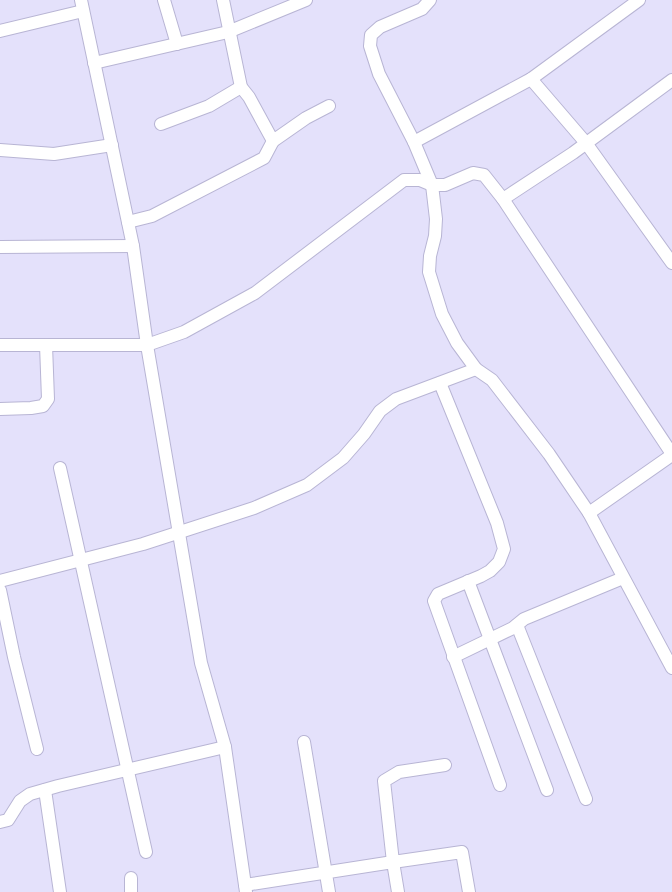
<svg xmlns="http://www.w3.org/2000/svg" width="672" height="892" font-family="'Titillium Web',sans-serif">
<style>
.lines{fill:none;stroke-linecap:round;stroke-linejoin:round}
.street-casing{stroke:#b8b5d4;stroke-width:14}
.street{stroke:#fff;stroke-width:12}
</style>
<rect width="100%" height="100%" fill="#e4e1fb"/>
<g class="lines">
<g class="street-casing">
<g id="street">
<path d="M 81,0 L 133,246 L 147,345 L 201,663 L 225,747 L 246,892"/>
<path d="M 164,0 L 177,44"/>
<path d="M 223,0 L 241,87 L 249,97 L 273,141 L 306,118 L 329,106"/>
<path d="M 430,0 L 422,9 L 380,27 L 371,35 L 370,46 L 379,74 L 414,142 L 432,185 L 436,219 L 435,236 L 430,256 L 429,272 L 442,314 L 457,343 L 476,369 L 492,380 L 549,454 L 589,513 L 672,668"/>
<path d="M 0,31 L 83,11"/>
<path d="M 94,63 L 228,32 L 306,0"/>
<path d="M 531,79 L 586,143 L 672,263"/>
<path d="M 161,124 L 209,106 L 241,87"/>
<path d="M 414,142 L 531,79 L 639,0"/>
<path d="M 0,150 L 54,154 L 112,145"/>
<path d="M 503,199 L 573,153 L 672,80"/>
<path d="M 128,222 L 152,216 L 264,158 L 273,141"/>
<path d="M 0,247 L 133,246"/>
<path d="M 0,345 L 147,345 L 184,332 L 255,293 L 404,180 L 420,180 L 432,185 L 445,185 L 473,173 L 484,175 L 503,199 L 672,454"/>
<path d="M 440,383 L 497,523 L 504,549 L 499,562 L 490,571 L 481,576 L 438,594 L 434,601 L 500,785"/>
<path d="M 0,409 L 31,408 L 43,406 L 48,399 L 46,345"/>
<path d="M 60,468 L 146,852"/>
<path d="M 589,513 L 672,455"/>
<path d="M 0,581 L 143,544 L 254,508 L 307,485 L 343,458 L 364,434 L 380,411 L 396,399 L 476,369"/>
<path d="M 468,581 L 547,790"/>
<path d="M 0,590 L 14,657 L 37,749"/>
<path d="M 517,625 L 586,799"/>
<path d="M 453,657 L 513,628 L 524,619 L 623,578"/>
<path d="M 304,742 L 329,892"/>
<path d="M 445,765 L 399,772 L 384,781 L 393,862 L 462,852 L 469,892"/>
<path d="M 45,790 L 60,892"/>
<path d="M 0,822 L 8,820 L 20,801 L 30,794 L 58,786 L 225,747"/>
<path d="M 131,878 L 131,892"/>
<path d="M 245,885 L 393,862 L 398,892"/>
</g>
</g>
<use href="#street" class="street"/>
</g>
</svg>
